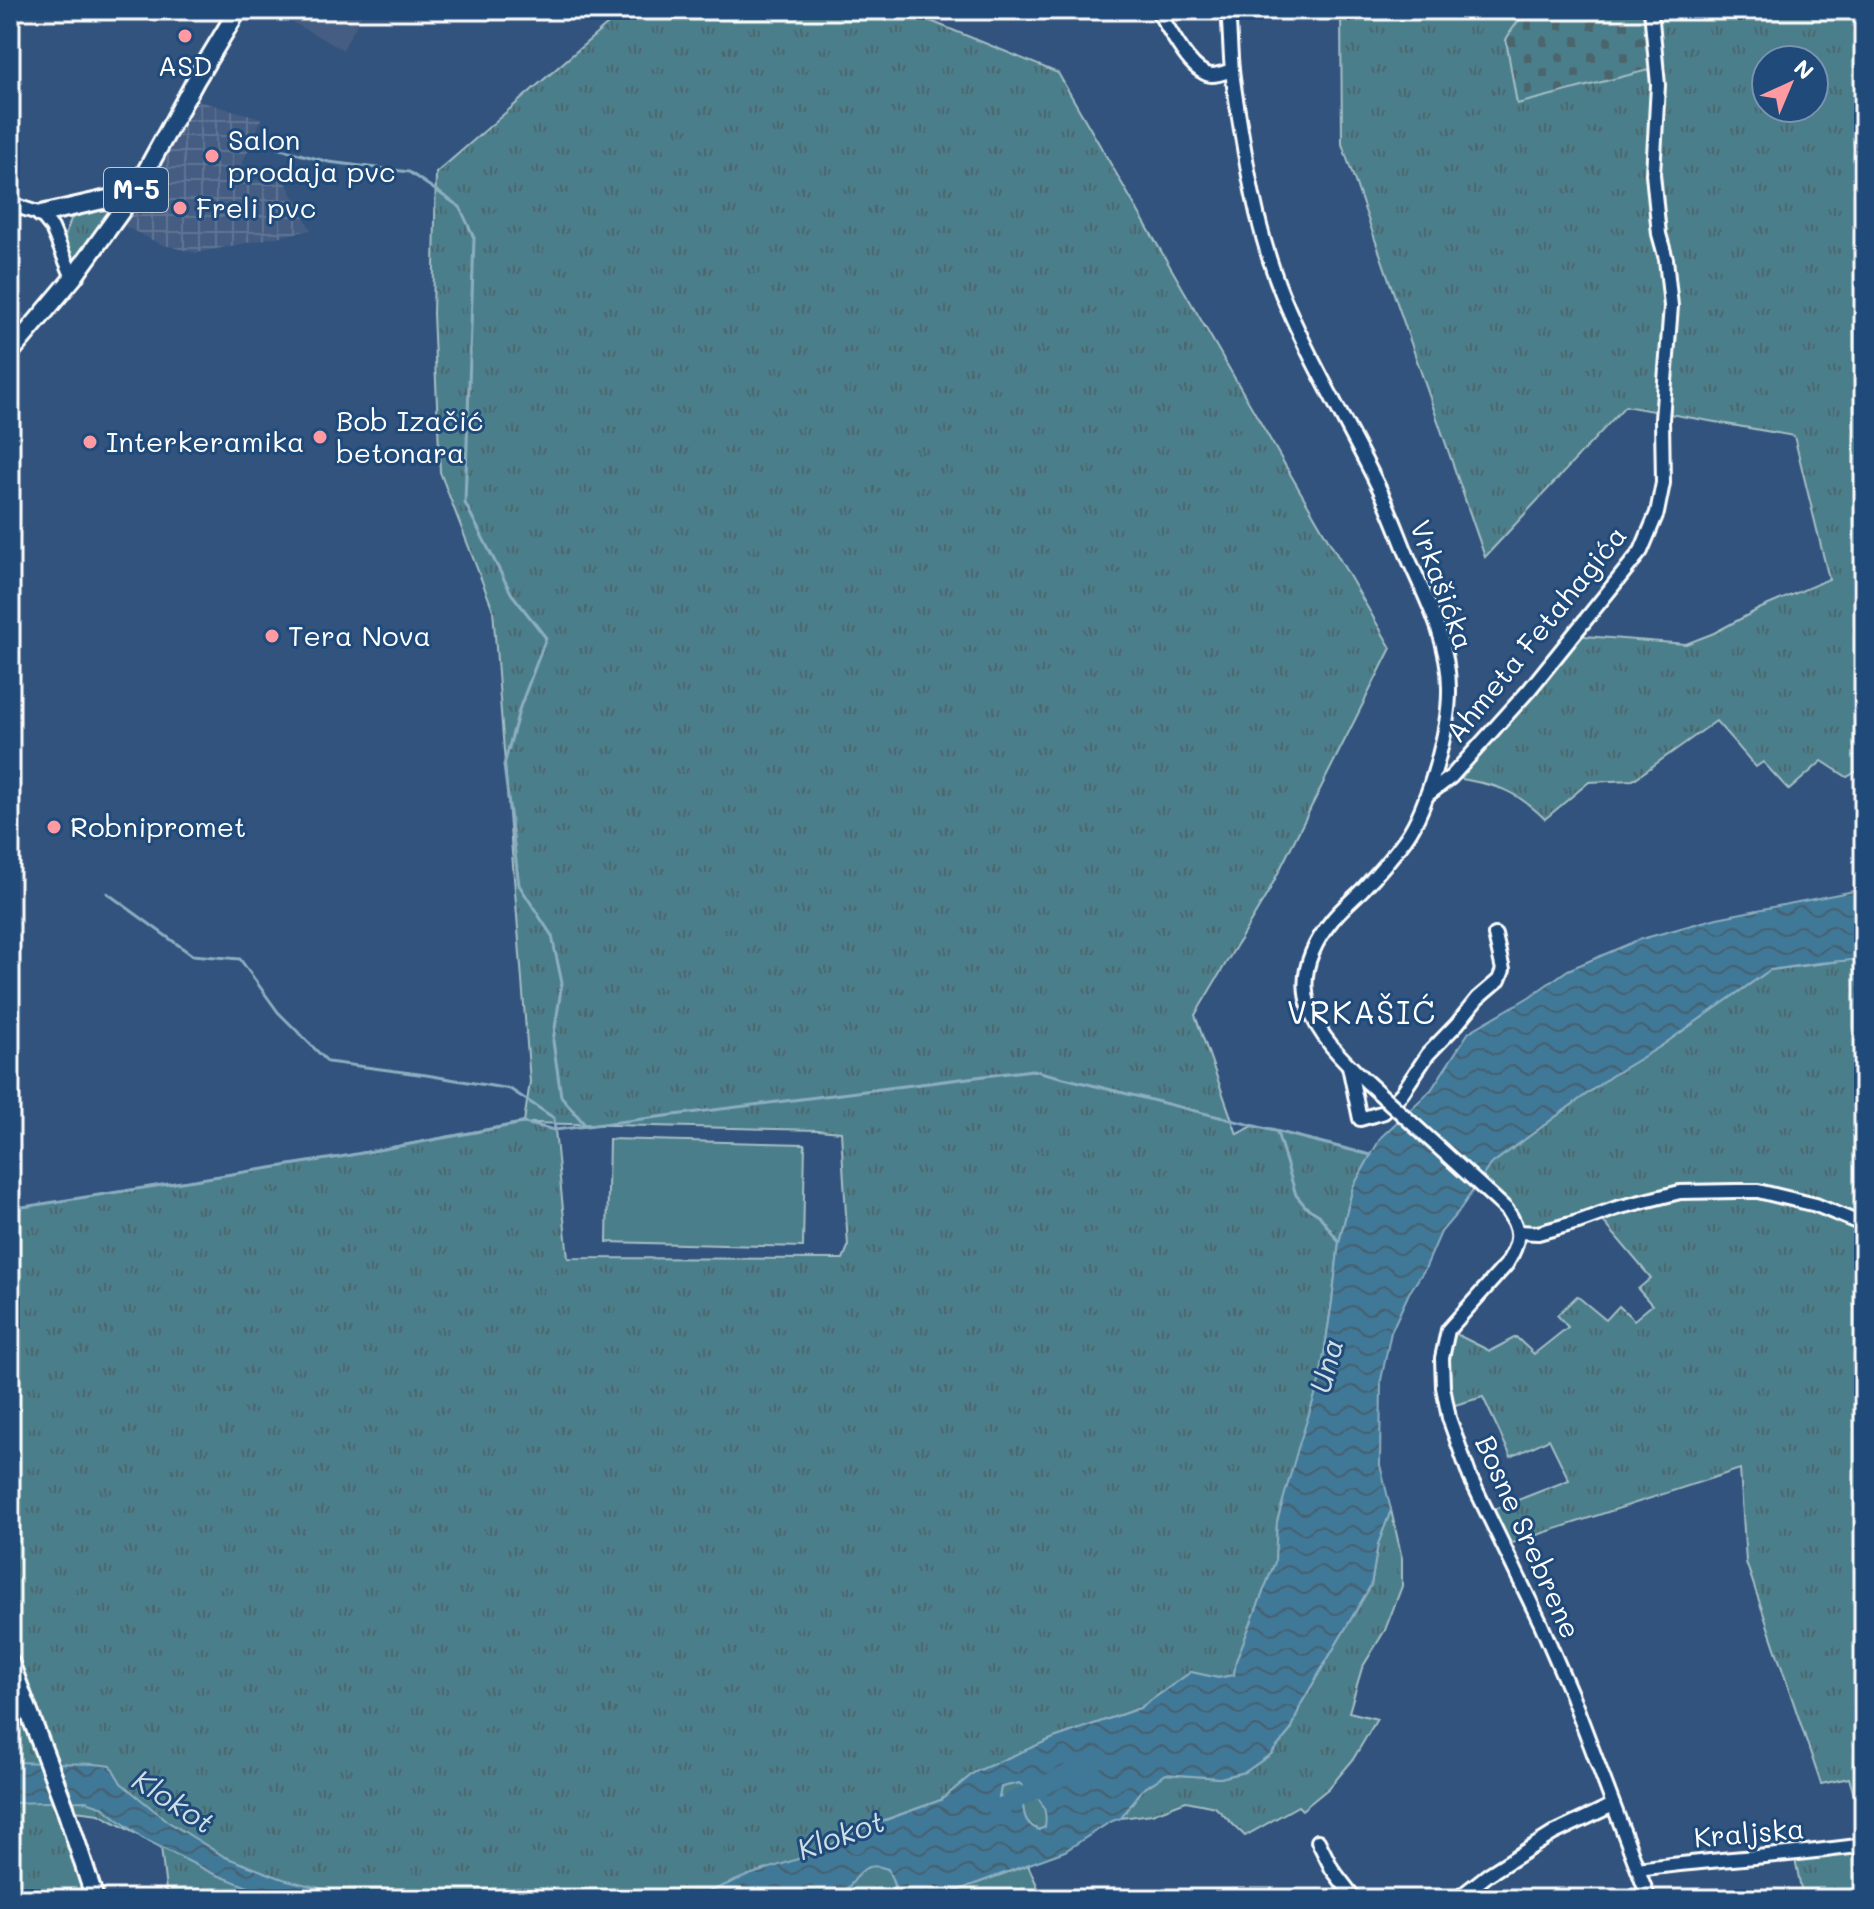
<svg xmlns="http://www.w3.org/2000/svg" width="1874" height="1909" font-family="Mali,sans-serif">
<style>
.built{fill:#445d82}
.industrial{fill:url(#industrial-grid)}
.grass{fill:url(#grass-tufts);stroke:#a5bec5;stroke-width:2;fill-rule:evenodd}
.forest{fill:url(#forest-crowns);stroke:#a5bec5;stroke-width:2}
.cemetery{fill:url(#cemetery-stones);stroke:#a5bec5;stroke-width:2}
.pitch{fill:#4b7e8b;stroke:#a5bec5;stroke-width:2}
.water{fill:url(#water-waves);stroke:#8caec1;stroke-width:2;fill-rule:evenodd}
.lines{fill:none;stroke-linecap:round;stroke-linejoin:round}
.stream{stroke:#8caec1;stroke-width:3}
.river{stroke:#3f7898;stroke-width:18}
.minor-casing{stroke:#fff;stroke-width:18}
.major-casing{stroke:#fff;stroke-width:22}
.minor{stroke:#1f4a7a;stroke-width:12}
.major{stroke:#1f4a7a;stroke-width:16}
.minor-bridge-casing{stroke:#fff;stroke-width:18;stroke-linecap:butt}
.minor-bridge{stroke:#1f4a7a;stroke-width:12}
.poi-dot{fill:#ff9aa2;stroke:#1f4a7a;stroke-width:3}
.labels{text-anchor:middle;stroke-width:6;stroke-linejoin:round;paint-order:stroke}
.shield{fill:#1f4a7a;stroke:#bcc9d7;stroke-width:2}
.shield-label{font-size:26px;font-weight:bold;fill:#fff}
.poi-label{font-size:28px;fill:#fff;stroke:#1f4a7a;text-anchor:start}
.street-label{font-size:28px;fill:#fff;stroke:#1f4a7a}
.water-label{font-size:30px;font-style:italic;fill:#cfdde5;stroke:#1f4a7a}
.quarter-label{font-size:32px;letter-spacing:2px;fill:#fff;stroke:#1f4a7a}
</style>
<defs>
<pattern id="industrial-grid" width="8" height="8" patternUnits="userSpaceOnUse" patternTransform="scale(2)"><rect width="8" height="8" fill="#445d82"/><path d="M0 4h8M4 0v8" fill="none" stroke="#607595"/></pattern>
<pattern id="grass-tufts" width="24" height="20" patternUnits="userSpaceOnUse" patternTransform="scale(2)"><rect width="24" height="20" fill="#4b7e8b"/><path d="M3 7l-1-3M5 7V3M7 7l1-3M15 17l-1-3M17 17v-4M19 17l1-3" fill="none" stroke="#4c656c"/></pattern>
<pattern id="forest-crowns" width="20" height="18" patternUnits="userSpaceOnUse" patternTransform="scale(2)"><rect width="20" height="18" fill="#4b7e8b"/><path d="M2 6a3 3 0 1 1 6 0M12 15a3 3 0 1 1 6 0" fill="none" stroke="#4c656c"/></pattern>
<pattern id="cemetery-stones" width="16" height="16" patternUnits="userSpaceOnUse" patternTransform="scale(2)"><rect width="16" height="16" fill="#4b7e8b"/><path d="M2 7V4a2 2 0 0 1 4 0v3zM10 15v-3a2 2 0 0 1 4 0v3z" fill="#4c656c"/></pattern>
<pattern id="water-waves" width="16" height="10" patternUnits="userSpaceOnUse" patternTransform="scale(2)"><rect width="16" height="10" fill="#3f7898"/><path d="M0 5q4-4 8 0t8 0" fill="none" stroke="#46606e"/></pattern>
</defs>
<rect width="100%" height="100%" fill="#32537d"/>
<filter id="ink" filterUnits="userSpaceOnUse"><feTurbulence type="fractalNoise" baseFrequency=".0125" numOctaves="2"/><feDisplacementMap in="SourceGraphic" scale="16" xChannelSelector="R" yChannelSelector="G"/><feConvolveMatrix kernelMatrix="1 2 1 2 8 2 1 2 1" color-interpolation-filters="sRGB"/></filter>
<g filter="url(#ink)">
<g class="built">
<path d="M 270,10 L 364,10 L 343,50 Z"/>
<path d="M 10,302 L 32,320 L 10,348 Z"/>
</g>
<path class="industrial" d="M 198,101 L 262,118 L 235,181 L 284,178 L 311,230 L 196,253 L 160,244 L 124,226 Z"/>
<g class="grass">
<path d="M 624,10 L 921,10 L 928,20 L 1058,73 L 1391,648 L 1269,891 L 1195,1015 L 1237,1134 L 1253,1126 L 1371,1155 L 1353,1187 L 1339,1242 L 1332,1302 L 1320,1380 L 1277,1522 L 1275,1562 L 1236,1661 L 1234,1675 L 1218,1678 L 1191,1672 L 1140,1708 L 1054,1738 L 975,1772 L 941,1800 L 859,1829 L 878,1866 L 888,1869 L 895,1888 L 889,1899 L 167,1899 L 161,1847 L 99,1814 L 67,1810 L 92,1889 L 71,1899 L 10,1899 L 10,1209 L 340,1157 L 524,1122 L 530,1082 L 493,610 L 440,472 L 433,314 L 436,173 ZM 530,1123 L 818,1130 L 841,1132 L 848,1247 L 843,1259 L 568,1258 L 555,1130 Z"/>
<path d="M 1341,10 L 1864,10 L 1864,767 L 1847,777 L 1822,761 L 1789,790 L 1763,762 L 1756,767 L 1716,721 L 1633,780 L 1589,782 L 1545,819 C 1512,787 1495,785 1451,777 L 1572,635 L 1686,644 L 1714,633 L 1759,609 L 1829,579 L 1794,436 L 1625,406 L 1485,557 L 1342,144 ZM 1766,60 L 1814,60 L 1814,108 L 1766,108 Z"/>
<path d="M 103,210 L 111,212 L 72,267 L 64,239 L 71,219 L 81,214 Z"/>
<path d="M 1856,959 L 1864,959 L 1864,1829 L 1849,1778 L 1821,1784 L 1746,1562 L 1740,1469 L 1503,1546 L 1487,1512 L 1569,1480 L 1549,1439 L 1511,1457 L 1483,1397 L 1448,1407 L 1443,1387 L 1448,1330 L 1490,1351 L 1516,1337 L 1534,1354 L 1568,1327 L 1557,1315 L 1577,1296 L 1606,1320 L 1619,1306 L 1634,1320 L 1652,1305 L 1638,1289 L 1651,1278 L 1598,1215 L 1518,1232 L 1474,1181 L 1490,1165 L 1611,1076 L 1661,1046 L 1770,970 Z"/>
<path d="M 1391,1510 L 1402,1558 L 1402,1586 L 1385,1630 L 1362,1668 L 1349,1712 L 1377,1719 L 1352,1761 L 1329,1788 L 1302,1810 L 1298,1806 L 1245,1836 L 1215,1807 L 1186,1801 L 1152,1814 L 1121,1818 L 1142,1790 L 1166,1774 L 1220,1778 L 1245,1772 L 1271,1754 L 1291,1730 L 1301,1704 L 1371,1585 L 1378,1544 Z"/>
<path d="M 1864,1845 L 1864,1899 L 1803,1899 L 1794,1853 Z"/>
<path d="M 1028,1865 L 1043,1899 L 948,1899 L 955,1891 Z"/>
</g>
<path class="forest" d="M 1019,1783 C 1036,1794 1049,1803 1046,1827 L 1039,1830 C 1027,1825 1024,1818 1023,1806 L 1019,1803 L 1017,1796 L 1015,1795 L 1012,1798 L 999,1798 L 1001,1787 Z"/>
<path class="cemetery" d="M 1524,10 L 1651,10 L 1656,68 L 1517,104 L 1506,40 C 1511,28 1520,22 1524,10 Z"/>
<path class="pitch" d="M 609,1139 L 805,1144 L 803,1247 L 607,1242 Z"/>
<g class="water">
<path d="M 1864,889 L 1864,959 L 1818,963 L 1770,970 L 1661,1046 L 1611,1076 L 1490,1165 L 1459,1211 L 1441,1232 L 1425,1269 L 1409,1293 L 1391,1332 L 1381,1380 L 1380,1465 L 1391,1510 L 1378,1544 L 1371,1585 L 1301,1704 L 1291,1730 L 1271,1754 L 1245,1772 L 1220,1778 L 1166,1774 L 1142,1790 L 1121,1818 L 1110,1822 L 1065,1851 L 955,1891 L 948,1899 L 889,1899 L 895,1887 L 888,1869 C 855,1857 860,1887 837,1894 C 817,1900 796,1899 775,1899 C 747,1899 720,1899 692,1899 L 749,1875 L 816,1853 L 858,1830 L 941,1800 L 975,1772 L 1054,1738 L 1140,1708 L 1191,1672 L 1218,1678 L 1234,1675 L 1236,1661 L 1275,1562 L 1277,1522 L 1298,1448 L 1320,1380 L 1332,1302 L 1339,1243 L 1353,1187 L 1381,1137 L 1431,1090 L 1469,1032 L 1529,997 L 1568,970 L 1638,940 L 1717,918 ZM 1019,1783 C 1036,1794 1049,1804 1045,1827 L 1039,1830 C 1027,1825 1024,1818 1023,1805 L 1019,1803 L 1018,1797 L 1015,1795 L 1012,1798 L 999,1797 L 1001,1787 Z"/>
<path d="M 10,1762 L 95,1764 L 111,1766 L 121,1783 L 167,1821 L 225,1857 L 283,1879 L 343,1894 L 352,1899 L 279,1899 L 212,1873 L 142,1838 L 101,1806 L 86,1801 L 10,1803 Z"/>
</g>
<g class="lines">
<g class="stream">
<path d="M 277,148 L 329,162 L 409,172 L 460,207 L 474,238 L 465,503 L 511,593 L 546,638 L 520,707 L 504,765 L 519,885 L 552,936 L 562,983 L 553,1041 L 561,1096 L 586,1126"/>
<path d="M 107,893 L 192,955 L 240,959 L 278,1012 L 328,1062 L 426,1075 L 510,1089 L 554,1118 L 555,1130"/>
<path d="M 1277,1132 L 1296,1195 L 1306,1207 L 1319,1215 L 1339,1242"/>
<path d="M 10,1209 L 340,1157 L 524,1123 L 555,1130 L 1032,1070 L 1371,1155"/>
</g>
<path class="river" d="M 997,1809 L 1100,1758"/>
<g class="minor-casing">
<g id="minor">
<path d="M 1157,10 C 1169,27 1190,74 1212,75 C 1218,75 1226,72 1232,70"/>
<path d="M 1228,10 C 1230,30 1230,50 1232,70 C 1234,90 1238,110 1241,130 C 1250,186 1261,242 1282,294 C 1309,360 1346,421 1377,484 C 1390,509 1399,536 1410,562 C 1428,602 1449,644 1449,688 C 1450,727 1428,807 1406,838 C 1393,856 1378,873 1363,889 C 1353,899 1342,908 1333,919 C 1278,986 1313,1034 1368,1083"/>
<path d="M 10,204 L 41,214 L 52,228 L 73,278"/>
<path d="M 1426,796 L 1451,777 L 1529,690 L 1641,551 L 1657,513 L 1663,483 L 1662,419 L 1671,306 L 1666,259 L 1659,234 L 1653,174 L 1658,85 L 1651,10"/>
<path d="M 1349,1066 L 1360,1119 L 1384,1112 L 1402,1093 L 1428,1054 L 1457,1024 L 1478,998 L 1499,980 L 1503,970 L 1495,935"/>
<path d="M 1506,1209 C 1522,1231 1520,1242 1506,1265 L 1448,1330 L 1442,1358 L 1443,1387 L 1449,1418 L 1470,1477 L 1541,1624 L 1572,1696 L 1649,1899"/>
<path d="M 1518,1232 L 1538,1233 L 1578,1222 L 1617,1208 L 1680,1192 L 1737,1191 L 1758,1191 L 1816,1205 L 1864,1225"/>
<path d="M 1318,1841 L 1332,1869 L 1355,1899"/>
<path d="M 1638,1869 C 1713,1859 1789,1856 1864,1845"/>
<path d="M 1457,1899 L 1489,1874 L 1554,1833 L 1613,1805"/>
</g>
</g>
<g class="major-casing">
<g id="major">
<path d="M 41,214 L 134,193"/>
<path d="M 10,353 L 73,278 L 134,193 L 197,78 L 238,10"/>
<path d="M 10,1662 L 66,1810 L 95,1899"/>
</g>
</g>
<use href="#minor" class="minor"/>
<use href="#major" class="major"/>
<g class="minor-bridge-casing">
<path id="minor-bridge" d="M 1368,1083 L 1506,1209"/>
</g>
<use href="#minor-bridge" class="minor-bridge"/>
</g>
</g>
<g class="poi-dot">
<circle cx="185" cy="36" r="8"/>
<circle cx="212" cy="156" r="8"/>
<circle cx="180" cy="208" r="8"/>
<circle cx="320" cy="437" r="8"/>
<circle cx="90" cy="442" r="8"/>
<circle cx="272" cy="636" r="8"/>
<circle cx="54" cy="827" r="8"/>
</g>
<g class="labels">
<rect class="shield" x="104" y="168" width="64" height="44" rx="6"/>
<g class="shield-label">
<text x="136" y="199">M-5</text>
</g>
<g class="poi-label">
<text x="185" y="76" text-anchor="middle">ASD</text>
<text x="228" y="150">Salon<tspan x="228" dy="32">prodaja pvc</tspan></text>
<text x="196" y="218">Freli pvc</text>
<text x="336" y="431">Bob Izačić<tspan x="336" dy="32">betonara</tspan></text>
<text x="106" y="452">Interkeramika</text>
<text x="288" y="646">Tera Nova</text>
<text x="70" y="837">Robnipromet</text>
</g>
<g class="street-label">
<text transform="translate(1442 585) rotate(70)" y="10">Vrkašićka</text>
<text transform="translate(1536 634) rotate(-51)" y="10">Ahmeta Fetahagića</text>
<text transform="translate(1528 1537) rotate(66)" y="10">Bosne Srebrene</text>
<text transform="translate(1749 1833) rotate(-5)" y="10">Kraljska</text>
</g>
<g class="water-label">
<text transform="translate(1327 1366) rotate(-75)" y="10">Una</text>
<text transform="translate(173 1802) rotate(33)" y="10">Klokot</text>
<text transform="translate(841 1836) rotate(-20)" y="10">Klokot</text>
</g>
<g class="quarter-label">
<text x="1362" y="1024">VRKAŠIĆ</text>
</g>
</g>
<rect width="1874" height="1909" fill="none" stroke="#1f4a7a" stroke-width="40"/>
<rect x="20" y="20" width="1834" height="1869" fill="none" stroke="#fff" stroke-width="3" filter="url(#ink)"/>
<g transform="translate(1790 84) rotate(44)"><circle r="38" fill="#1f4a7a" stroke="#7992af" stroke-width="2"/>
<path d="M0-6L14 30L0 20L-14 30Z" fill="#ff9aa2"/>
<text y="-12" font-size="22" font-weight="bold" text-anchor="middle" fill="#ffffff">N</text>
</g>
</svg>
